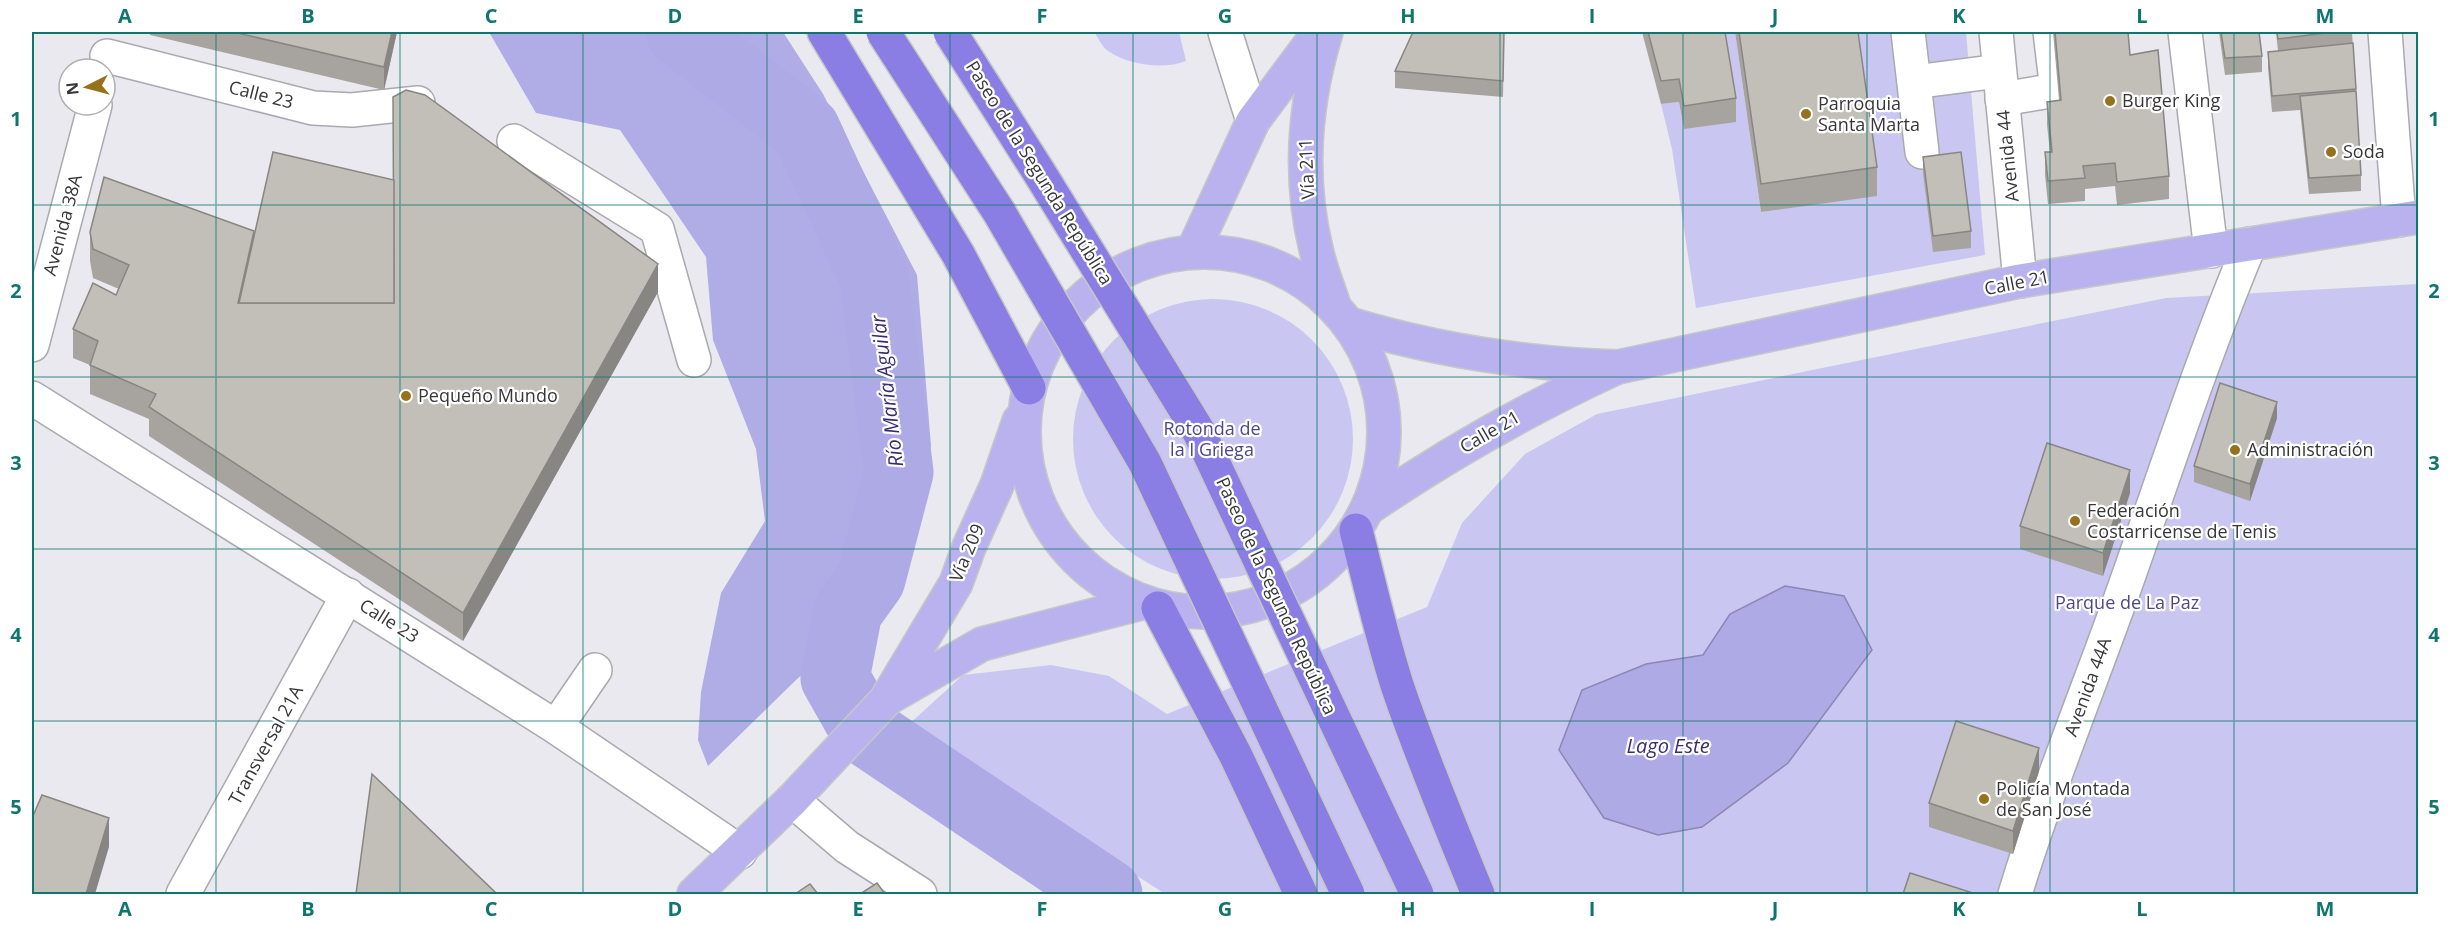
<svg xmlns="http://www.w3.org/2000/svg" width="2450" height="926" font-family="'Open Sans',sans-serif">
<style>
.green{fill:#c9c7f1}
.forest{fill:#aface6}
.water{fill:#aeaae5;stroke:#8a88b2;stroke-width:1.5}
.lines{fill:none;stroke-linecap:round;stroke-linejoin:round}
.river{stroke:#aeaae5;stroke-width:69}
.minor-casing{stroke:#a9a9b0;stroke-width:36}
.major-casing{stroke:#c7c7c8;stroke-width:36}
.highway-casing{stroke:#c7c7c8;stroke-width:36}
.minor{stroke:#fff;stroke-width:33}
.major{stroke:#b9b2ef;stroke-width:33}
.highway{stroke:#8a7ee4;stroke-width:33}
.highway-bridge-casing{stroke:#c7c7c8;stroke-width:36;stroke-linecap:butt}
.highway-bridge{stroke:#8a7ee4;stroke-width:33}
.wall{fill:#a7a49f}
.shaded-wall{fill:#888682}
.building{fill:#c2bfb9;stroke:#888682;stroke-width:1.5}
.grid{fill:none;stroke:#0f766e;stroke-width:1.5;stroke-opacity:0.55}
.poi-dot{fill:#97711c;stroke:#fff;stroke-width:2}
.labels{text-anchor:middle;stroke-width:4.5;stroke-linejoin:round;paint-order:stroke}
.street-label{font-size:18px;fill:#37373a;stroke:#fff}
.poi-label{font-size:18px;fill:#37373a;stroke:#fff;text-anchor:start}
.park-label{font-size:18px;fill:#4e458b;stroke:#fff}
.water-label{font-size:20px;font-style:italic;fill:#382c70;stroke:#fff}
.neatline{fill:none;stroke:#0f766e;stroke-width:2}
.grid-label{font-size:20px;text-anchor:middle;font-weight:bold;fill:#0f766e}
</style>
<rect width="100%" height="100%" fill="#e9e9ef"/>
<g class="green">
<path d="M 1094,32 L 1179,32 L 1186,61 C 1163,70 1129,65 1108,51 C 1102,47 1098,37 1094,32 Z"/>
<path d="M 1701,32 L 1735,32 L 1761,212 L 1877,195 L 1854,32 L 1966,32 L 1985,255 L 1696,308 L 1672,149 L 1661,104 L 1679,102 L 1684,129 Z"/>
<path d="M 2418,284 L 2418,894 L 1165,894 L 907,726 L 963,675 L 1051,665 L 1109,676 L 1167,714 L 1427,607 L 1462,523 L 1525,454 L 1597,414 L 2166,298 Z"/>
<circle cx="1213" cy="439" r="140"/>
</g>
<path class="forest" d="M 489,32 L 783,32 L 823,94 L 917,275 L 931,446 L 877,607 L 796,680 L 708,766 L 698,740 L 701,692 L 721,593 L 765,521 L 756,449 L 713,340 L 706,257 L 620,130 L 536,113 Z"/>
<path class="water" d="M 1785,586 L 1844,596 L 1872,650 L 1788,763 L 1702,827 L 1658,835 L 1604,818 L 1559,750 L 1582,690 L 1646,664 L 1703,655 L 1730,614 Z"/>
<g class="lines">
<path class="river" d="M 680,32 L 806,130 L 874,277 L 899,472 L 871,579 L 848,611 L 835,678 L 865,731 L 1108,894"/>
<g class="minor-casing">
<g id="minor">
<path d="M 1225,32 L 1253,121"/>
<path d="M 1908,32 L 1922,152"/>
<path d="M 1996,32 L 2020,281"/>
<path d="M 2185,32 L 2211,251"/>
<path d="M 2385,32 L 2399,220"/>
<path d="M 107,56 L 313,108 L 352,110 L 418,103"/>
<path d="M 1914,82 L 1999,71"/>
<path d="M 2002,99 L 2057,90 L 2050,32"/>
<path d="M 514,141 L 657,229 L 694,360"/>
<path d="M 32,345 L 95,105"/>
<path d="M 32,398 L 556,727 L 740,852"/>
<path d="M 556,727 L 595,670"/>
<path d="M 792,800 L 847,847 L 920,894"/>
<path d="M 183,894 L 348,595"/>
<path d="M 2015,894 C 2045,796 2084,700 2119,603 C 2162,483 2201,361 2250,244"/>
</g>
</g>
<g class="major-casing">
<g id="major">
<path d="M 1326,32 C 1304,104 1298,175 1316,249 C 1320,268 1328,287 1334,306"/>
<path d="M 1193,251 L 1253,121 L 1317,35"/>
<circle cx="1204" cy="432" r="180"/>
<path d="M 1349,324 C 1438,351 1525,364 1618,367 L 2020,281 L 2418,217"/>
<path d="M 1367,509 C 1446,455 1527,409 1613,369"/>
<path d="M 890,697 L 982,644 L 1141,603"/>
<path d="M 694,894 L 792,800 L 886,700 L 956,583 L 969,547 L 997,485 L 1019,421"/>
</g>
</g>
<g class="highway-casing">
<g id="highway">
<path d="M 824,32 L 958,254 L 1029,388"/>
<path d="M 1356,530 C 1369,582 1381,634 1397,685 C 1421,756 1450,825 1478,894"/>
<path d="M 1158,608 L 1236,756 L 1301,894"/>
</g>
</g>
<use href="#minor" class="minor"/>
<use href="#major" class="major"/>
<use href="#highway" class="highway"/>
<g class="highway-bridge-casing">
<g id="highway-bridge">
<path d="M 883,32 L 999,212 L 1145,463 L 1348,894"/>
<path d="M 950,32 L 1042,177 L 1199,432 L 1417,894"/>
</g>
</g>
<use href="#highway-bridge" class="highway-bridge"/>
</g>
<g class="wall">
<path d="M 150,32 L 397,32 L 384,90 L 150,35 Z"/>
<path d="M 1642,32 L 1725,32 L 1736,98 L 1736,122 L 1684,129 L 1679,102 L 1661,104 Z"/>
<path d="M 1735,32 L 1858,32 L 1877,167 L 1877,196 L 1761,212 Z"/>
<path d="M 2053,32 L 2128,32 L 2130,55 L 2169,176 L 2169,199 L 2117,205 L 2115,186 L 2085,189 L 2085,201 L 2048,204 L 2045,175 L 2045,152 L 2050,152 L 2047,125 L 2047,102 L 2059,100 Z"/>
<path d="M 2219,32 L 2259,32 L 2262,56 L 2262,72 L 2225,75 Z"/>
<path d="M 2276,32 L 2352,32 L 2361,175 L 2361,191 L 2309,194 L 2300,110 L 2272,112 L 2268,68 L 2268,52 L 2278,51 Z"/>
<path d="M 1504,46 L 1503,97 L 1395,88 L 1395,71 Z"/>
<path d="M 1923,157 L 1971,231 L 1971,248 L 1933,252 L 1923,173 Z"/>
<path d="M 90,232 L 254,239 L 658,292 L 463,641 L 149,436 L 149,419 L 90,394 L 90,365 L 73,358 L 73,329 L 116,295 L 119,289 L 93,278 L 90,261 Z"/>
<path d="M 2277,418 L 2250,501 L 2194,482 L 2194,466 Z"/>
<path d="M 2130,493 L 2103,576 L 2020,549 L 2020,526 Z"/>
<path d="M 2039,771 L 2013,854 L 1929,827 L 1929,803 Z"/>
</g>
<g class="shaded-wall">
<path d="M 392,32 L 397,32 L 384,90 L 384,67 Z"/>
<path d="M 254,231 L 254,259 L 238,331 L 238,303 Z"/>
<path d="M 658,264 L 658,292 L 463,641 L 463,613 Z"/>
<path d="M 2277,402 L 2277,418 L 2250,501 L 2250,484 Z"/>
<path d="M 2130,470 L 2130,493 L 2103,576 L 2103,553 Z"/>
<path d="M 2039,748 L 2039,771 L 2013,854 L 2013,831 Z"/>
<path d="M 109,818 L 109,847 L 95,894 L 86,894 Z"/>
</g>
<g class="building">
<path d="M 233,32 L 392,32 L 384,67 Z"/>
<path d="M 1413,32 L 1504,32 L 1503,81 L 1395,71 Z"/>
<path d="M 1648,32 L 1725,32 L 1736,98 L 1684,106 L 1679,79 L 1661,81 Z"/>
<path d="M 1739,32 L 1858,32 L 1877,167 L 1761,184 Z"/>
<path d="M 2055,32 L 2128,32 L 2130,55 L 2158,50 L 2169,176 L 2117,182 L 2115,163 L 2083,166 L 2085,178 L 2048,181 L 2045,152 L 2052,152 L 2047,102 L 2061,100 Z"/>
<path d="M 2221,32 L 2259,32 L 2262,56 L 2225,58 Z"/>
<path d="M 2277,32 L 2333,32 L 2278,39 Z"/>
<path d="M 2353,43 L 2356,89 L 2272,96 L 2268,52 Z"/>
<path d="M 406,90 L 425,95 L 658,264 L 463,613 L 149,407 L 156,394 L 90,365 L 98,341 L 73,329 L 93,283 L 116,295 L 129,265 L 93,249 L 90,232 L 104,177 L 254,231 L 238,303 L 394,303 L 393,97 Z"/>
<path d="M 2356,91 L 2361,175 L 2309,178 L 2300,96 Z"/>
<path d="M 273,152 L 394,180 L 394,303 L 239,303 Z"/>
<path d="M 1961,152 L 1971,231 L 1933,236 L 1923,157 Z"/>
<path d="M 2220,383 L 2277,402 L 2250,484 L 2194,466 Z"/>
<path d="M 2047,443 L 2130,470 L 2103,553 L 2020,526 Z"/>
<path d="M 1956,721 L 2039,748 L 2013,831 L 1929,803 Z"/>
<path d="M 372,774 L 496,893 L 493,894 L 356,894 Z"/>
<path d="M 42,795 L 109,818 L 86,894 L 32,894 L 32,816 L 33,816 Z"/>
<path d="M 1910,873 L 1976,894 L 1903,894 Z"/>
<path d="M 877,883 L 885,894 L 860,894 Z"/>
<path d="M 810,884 L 818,894 L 795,894 Z"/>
</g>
<path class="grid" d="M 216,32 L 216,894M 400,32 L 400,894M 583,32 L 583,894M 767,32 L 767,894M 950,32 L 950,894M 1133,32 L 1133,894M 1317,32 L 1317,894M 1500,32 L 1500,894M 1683,32 L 1683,894M 1867,32 L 1867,894M 2050,32 L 2050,894M 2234,32 L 2234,894M 32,205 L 2418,205M 32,377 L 2418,377M 32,549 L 2418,549M 32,721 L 2418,721"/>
<g class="poi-dot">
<circle cx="2110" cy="101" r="6"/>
<circle cx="1806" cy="114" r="6"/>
<circle cx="2331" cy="152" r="6"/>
<circle cx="406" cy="396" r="6"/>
<circle cx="2235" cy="450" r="6"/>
<circle cx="2075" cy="521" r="6"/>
<circle cx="1984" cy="799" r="6"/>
</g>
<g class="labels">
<g class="street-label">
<text transform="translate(261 95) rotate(14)" y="6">Calle 23</text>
<text transform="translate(2008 156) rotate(-96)" y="6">Avenida 44</text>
<text transform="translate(1307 169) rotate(-93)" y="6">Vía 211</text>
<text transform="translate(1039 173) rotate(58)" y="6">Paseo de la Segunda República</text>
<text transform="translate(63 225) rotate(-75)" y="6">Avenida 38A</text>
<text transform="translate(2017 283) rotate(-11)" y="6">Calle 21</text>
<text transform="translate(1490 432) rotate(-30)" y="6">Calle 21</text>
<text transform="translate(967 553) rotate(-67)" y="6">Vía 209</text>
<text transform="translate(1276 596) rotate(65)" y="6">Paseo de la Segunda República</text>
<text transform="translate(389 621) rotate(32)" y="6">Calle 23</text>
<text transform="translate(2088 687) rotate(-70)" y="6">Avenida 44A</text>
<text transform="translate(266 745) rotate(-61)" y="6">Transversal 21A</text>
</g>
<g class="poi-label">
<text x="2122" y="107">Burger King</text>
<text x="1818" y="110">Parroquia<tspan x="1818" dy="21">Santa Marta</tspan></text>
<text x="2343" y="158">Soda</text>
<text x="418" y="402">Pequeño Mundo</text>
<text x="2247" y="456">Administración</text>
<text x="2087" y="517">Federación<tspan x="2087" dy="21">Costarricense de Tenis</tspan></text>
<text x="1996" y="795">Policía Montada<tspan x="1996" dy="21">de San José</tspan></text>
</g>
<g class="park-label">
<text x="1212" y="435">Rotonda de<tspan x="1212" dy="21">la I Griega</tspan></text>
<text x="2127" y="609">Parque de La Paz</text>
</g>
<g class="water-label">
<text transform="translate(887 391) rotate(-97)" y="7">Río María Aguilar</text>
<text x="1668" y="753">Lago Este</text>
</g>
</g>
<rect width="2450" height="926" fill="none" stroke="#ffffff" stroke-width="66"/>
<g transform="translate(87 87) rotate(264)"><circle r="28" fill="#ffffff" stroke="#afafb0" stroke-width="1.5"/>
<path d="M0-4.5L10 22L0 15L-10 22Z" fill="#97711c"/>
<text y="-9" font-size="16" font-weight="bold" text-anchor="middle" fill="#37373a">N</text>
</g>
<rect x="33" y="33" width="2384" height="860" class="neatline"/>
<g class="grid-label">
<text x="125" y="23">A</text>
<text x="308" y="23">B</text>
<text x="491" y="23">C</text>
<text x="675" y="23">D</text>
<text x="858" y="23">E</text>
<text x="1042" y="23">F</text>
<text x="1225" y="23">G</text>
<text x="1408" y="23">H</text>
<text x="1592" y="23">I</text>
<text x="1775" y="23">J</text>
<text x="1959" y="23">K</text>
<text x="2142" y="23">L</text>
<text x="2325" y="23">M</text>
<text x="16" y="126">1</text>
<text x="2434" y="126">1</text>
<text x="16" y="298">2</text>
<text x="2434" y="298">2</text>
<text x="16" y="470">3</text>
<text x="2434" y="470">3</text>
<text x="16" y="642">4</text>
<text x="2434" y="642">4</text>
<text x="16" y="814">5</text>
<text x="2434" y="814">5</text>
<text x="125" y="916">A</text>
<text x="308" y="916">B</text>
<text x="491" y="916">C</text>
<text x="675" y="916">D</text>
<text x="858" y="916">E</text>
<text x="1042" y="916">F</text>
<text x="1225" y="916">G</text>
<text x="1408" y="916">H</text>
<text x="1592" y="916">I</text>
<text x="1775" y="916">J</text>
<text x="1959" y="916">K</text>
<text x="2142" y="916">L</text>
<text x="2325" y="916">M</text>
</g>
</svg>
